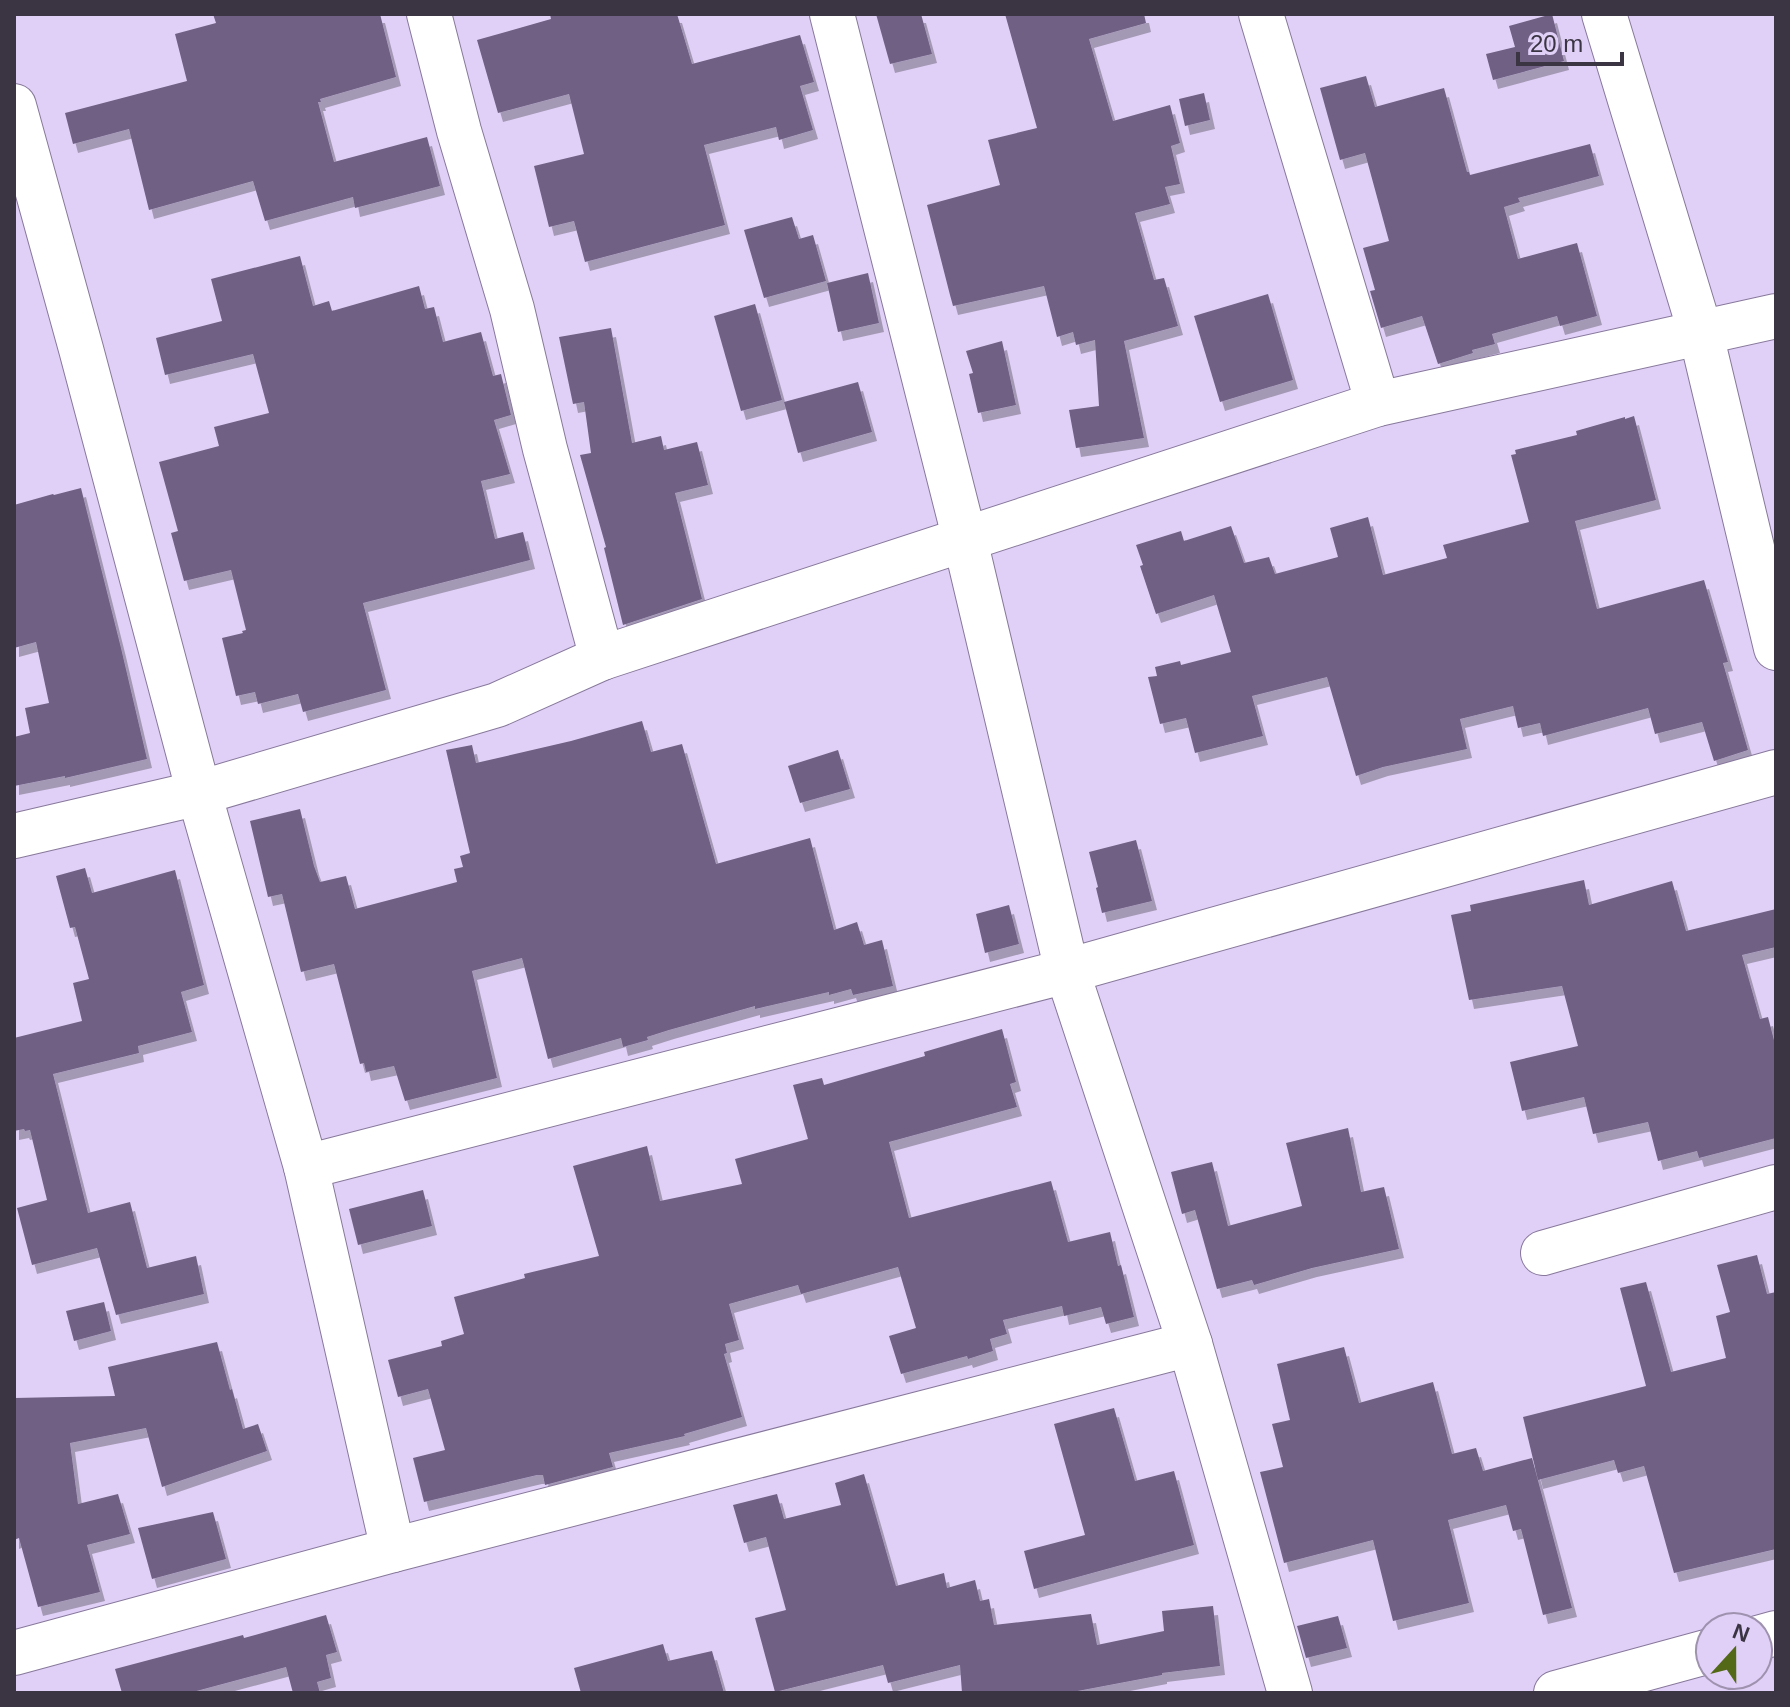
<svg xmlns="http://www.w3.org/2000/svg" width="1790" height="1707" font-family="Helvetica,sans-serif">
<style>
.building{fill:#6f6183;filter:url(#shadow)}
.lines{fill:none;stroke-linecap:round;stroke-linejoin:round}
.minor-casing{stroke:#87789b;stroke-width:46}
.minor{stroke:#fff;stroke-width:44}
</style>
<defs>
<filter id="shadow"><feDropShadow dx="5" dy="9" stdDeviation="0" flood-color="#0004"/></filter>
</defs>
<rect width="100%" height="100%" fill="#e0d0f7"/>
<g class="building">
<path d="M 213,14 L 380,14 L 396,77 L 320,99 L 321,102 L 318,102 L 334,162 L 427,137 L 440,186 L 355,208 L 353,197 L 265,221 L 253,181 L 149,210 L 129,129 L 73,144 L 65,113 L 187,81 L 175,34 L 216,23 Z"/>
<path d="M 550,14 L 677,14 L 692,64 L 800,35 L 814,82 L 800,86 L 813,130 L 779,140 L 776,127 L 704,145 L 725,225 L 585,262 L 574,221 L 549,227 L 534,166 L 584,154 L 569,94 L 498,113 L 477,40 L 551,19 Z"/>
<path d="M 876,14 L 921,14 L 932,54 L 890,64 Z"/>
<path d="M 1005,14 L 1144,14 L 1146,23 L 1089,39 L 1113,121 L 1170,105 L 1180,143 L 1171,146 L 1180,184 L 1165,187 L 1170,204 L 1135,213 L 1154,280 L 1164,278 L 1178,326 L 1124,341 L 1144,438 L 1076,448 L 1069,410 L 1099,406 L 1095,340 L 1076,345 L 1073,332 L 1057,337 L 1044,286 L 953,306 L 950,295 L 927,205 L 1000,185 L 988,140 L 1037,128 Z"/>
<path d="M 1552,14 L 1564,61 L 1493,80 L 1486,54 L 1515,47 L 1509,26 Z"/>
<path d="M 1366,76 L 1375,107 L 1444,88 L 1467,172 L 1469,172 L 1470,175 L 1590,144 L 1599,176 L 1518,198 L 1520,202 L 1504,207 L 1518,259 L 1577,243 L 1597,316 L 1560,326 L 1557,316 L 1492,334 L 1495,344 L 1472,350 L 1473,353 L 1438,364 L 1422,316 L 1381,328 L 1370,291 L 1375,290 L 1363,248 L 1389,241 L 1365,153 L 1340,160 L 1320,88 Z"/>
<path d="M 1204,93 L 1210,120 L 1185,126 L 1179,99 Z"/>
<path d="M 792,217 L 799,239 L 813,235 L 826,281 L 764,298 L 744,230 Z"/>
<path d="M 300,256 L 313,306 L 329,301 L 332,311 L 419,286 L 425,309 L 434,307 L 443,342 L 481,332 L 493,376 L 501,374 L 511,415 L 494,420 L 510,474 L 481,481 L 495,539 L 523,532 L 530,560 L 363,603 L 386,690 L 303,712 L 298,694 L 258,704 L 255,692 L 236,696 L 222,638 L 243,633 L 242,631 L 246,630 L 231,570 L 184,581 L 171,533 L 178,531 L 159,462 L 219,446 L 214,427 L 269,413 L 253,354 L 165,375 L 156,338 L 222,321 L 211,279 Z"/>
<path d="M 868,273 L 879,323 L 838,332 L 827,283 Z"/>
<path d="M 1268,294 L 1293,380 L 1220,402 L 1194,316 Z"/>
<path d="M 755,304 L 782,400 L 741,411 L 714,316 Z"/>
<path d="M 611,328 L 632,443 L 661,436 L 664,450 L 697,442 L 708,485 L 675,493 L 702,599 L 623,625 L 604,548 L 606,547 L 580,455 L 591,453 L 584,402 L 573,404 L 559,337 Z"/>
<path d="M 1002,341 L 1016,405 L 978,413 L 969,374 L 973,373 L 966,351 Z"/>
<path d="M 858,382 L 872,432 L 798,453 L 784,402 Z"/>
<path d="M 1634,416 L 1656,500 L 1575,521 L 1597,609 L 1704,580 L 1728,662 L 1723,663 L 1748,750 L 1714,761 L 1702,722 L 1655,734 L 1648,708 L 1543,736 L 1540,723 L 1518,728 L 1513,706 L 1460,719 L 1467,749 L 1383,767 L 1356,776 L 1327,677 L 1252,696 L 1263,736 L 1195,753 L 1186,718 L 1160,724 L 1148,677 L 1157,676 L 1155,667 L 1180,661 L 1181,665 L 1231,652 L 1214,595 L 1156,614 L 1140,566 L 1143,565 L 1136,545 L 1181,531 L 1184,541 L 1231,526 L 1244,563 L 1269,557 L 1275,574 L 1338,557 L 1330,528 L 1368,517 L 1383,575 L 1447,558 L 1443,545 L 1529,522 L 1511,455 L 1516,454 L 1515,450 L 1577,435 L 1576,431 L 1625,417 L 1625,419 Z"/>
<path d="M 81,488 L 121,648 L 147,759 L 65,778 L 65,776 L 14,786 L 14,737 L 30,733 L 25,708 L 49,703 L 36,642 L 14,648 L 14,505 L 53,494 L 54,495 Z"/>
<path d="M 642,721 L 651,752 L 682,744 L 716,864 L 810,838 L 834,930 L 857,922 L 864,945 L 882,940 L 893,986 L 853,995 L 851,989 L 829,995 L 829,992 L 755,1009 L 755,1006 L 669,1030 L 647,1037 L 648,1040 L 623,1047 L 621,1038 L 548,1059 L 522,958 L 472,971 L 497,1078 L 405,1101 L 394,1066 L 366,1072 L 364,1063 L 360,1064 L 334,964 L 301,972 L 282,894 L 268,897 L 250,821 L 300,809 L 314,866 L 320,882 L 346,876 L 355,909 L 397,898 L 457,882 L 454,869 L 463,867 L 460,856 L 470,853 L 446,750 L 472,745 L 476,763 L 571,741 Z"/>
<path d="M 838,750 L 850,789 L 800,803 L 788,766 Z"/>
<path d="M 1136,840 L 1152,901 L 1102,913 L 1096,888 L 1098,887 L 1089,852 Z"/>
<path d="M 85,868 L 92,893 L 175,870 L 204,985 L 181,992 L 192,1032 L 138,1046 L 139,1053 L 53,1074 L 88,1213 L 130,1202 L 147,1268 L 196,1256 L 204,1294 L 116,1315 L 97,1248 L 32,1265 L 17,1208 L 47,1200 L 30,1130 L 25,1131 L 24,1129 L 14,1131 L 14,1038 L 82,1021 L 73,983 L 89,979 L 75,927 L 70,928 L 56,876 Z"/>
<path d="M 1584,880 L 1589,905 L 1672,881 L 1686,931 L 1776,909 L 1776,947 L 1742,955 L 1760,1019 L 1768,1017 L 1776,1048 L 1776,1138 L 1699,1158 L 1697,1151 L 1658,1161 L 1648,1122 L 1593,1134 L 1584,1097 L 1522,1111 L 1510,1062 L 1578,1046 L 1562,986 L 1469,1000 L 1451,915 L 1471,911 L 1470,905 Z"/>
<path d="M 1009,905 L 1019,944 L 985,953 L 976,914 Z"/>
<path d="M 1002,1029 L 1016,1082 L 1010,1084 L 1017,1107 L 889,1142 L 909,1218 L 1051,1181 L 1068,1242 L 1110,1232 L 1118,1266 L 1121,1265 L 1134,1317 L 1106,1324 L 1101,1307 L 1064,1316 L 1062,1306 L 1003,1320 L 1007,1334 L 990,1339 L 993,1351 L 968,1359 L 967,1356 L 901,1374 L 889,1336 L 916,1328 L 898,1267 L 801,1294 L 798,1285 L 729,1304 L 739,1340 L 725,1344 L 727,1353 L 724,1354 L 742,1417 L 684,1434 L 685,1436 L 609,1453 L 613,1467 L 609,1468 L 545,1485 L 543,1475 L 537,1475 L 424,1502 L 413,1458 L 445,1450 L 428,1389 L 398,1397 L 388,1360 L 442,1346 L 441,1341 L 464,1334 L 454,1297 L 525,1278 L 524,1274 L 599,1256 L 573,1166 L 647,1146 L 660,1201 L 742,1184 L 735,1159 L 808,1139 L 793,1085 L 822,1078 L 824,1085 L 925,1056 L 924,1052 Z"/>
<path d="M 1348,1128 L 1361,1192 L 1384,1187 L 1399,1249 L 1312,1268 L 1254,1285 L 1252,1280 L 1217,1289 L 1195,1210 L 1182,1214 L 1171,1172 L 1212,1162 L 1228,1226 L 1302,1206 L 1286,1143 Z"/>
<path d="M 423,1190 L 432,1226 L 358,1245 L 349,1209 Z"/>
<path d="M 1757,1255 L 1767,1294 L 1776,1292 L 1776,1549 L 1674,1573 L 1644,1466 L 1618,1473 L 1614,1460 L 1538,1480 L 1523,1417 L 1646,1386 L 1620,1288 L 1646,1282 L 1671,1372 L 1726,1358 L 1716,1316 L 1730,1312 L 1717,1265 Z"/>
<path d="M 104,1302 L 111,1331 L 74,1341 L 66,1311 Z"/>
<path d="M 217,1342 L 230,1390 L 232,1389 L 243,1429 L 258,1424 L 267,1451 L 162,1487 L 146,1428 L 70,1443 L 78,1504 L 118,1494 L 130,1534 L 87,1545 L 100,1592 L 38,1607 L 19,1538 L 14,1540 L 14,1398 L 115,1396 L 108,1367 Z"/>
<path d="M 1344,1347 L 1359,1403 L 1433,1382 L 1452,1454 L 1476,1448 L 1483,1471 L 1532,1458 L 1572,1608 L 1543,1615 L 1521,1529 L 1513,1531 L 1506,1505 L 1448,1520 L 1469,1603 L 1393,1621 L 1373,1540 L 1284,1563 L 1260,1472 L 1283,1467 L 1272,1424 L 1290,1420 L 1277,1364 Z"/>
<path d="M 1114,1408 L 1135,1481 L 1174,1471 L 1194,1545 L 1034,1589 L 1024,1551 L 1085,1535 L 1054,1424 Z"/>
<path d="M 864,1474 L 896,1586 L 944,1573 L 947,1588 L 975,1580 L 980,1601 L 989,1599 L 994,1625 L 1091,1614 L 1097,1645 L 1164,1631 L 1162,1611 L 1213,1606 L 1220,1666 L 1162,1673 L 1162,1675 L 1067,1693 L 962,1693 L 960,1665 L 888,1683 L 883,1665 L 775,1692 L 755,1618 L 786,1610 L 766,1537 L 744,1543 L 733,1505 L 777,1494 L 784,1519 L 841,1505 L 835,1483 Z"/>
<path d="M 213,1512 L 226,1559 L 152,1579 L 138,1528 Z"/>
<path d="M 326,1615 L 337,1652 L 326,1655 L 331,1678 L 317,1682 L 320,1693 L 293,1693 L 286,1667 L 189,1693 L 122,1693 L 115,1669 L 243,1635 L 244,1638 Z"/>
<path d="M 1338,1616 L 1347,1648 L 1306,1658 L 1297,1626 Z"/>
<path d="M 663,1644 L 668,1661 L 712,1651 L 724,1693 L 581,1693 L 574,1668 Z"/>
</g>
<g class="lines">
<g class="minor-casing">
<g id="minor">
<path d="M 429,14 L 459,131 L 512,309 L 545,449 L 602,658"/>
<path d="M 832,14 L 965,540 L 1067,971 L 1190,1344 L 1290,1693"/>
<path d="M 1261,14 L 1378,404"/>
<path d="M 1604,14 L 1701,334 L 1776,648"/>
<path d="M 14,106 L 81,349 L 199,793 L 306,1167 L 393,1550"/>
<path d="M 14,836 L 199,793 L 497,705 L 602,658 L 1378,404 L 1776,316"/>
<path d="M 306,1167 L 1067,971 L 1776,772"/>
<path d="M 1543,1253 L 1776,1187"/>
<path d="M 1758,1638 L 1776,1633"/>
<path d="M 14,1653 L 393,1550 L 1190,1344"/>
<path d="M 1556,1693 L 1710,1651"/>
</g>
</g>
<use href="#minor" class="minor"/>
</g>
<rect width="1790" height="1707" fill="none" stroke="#3a3443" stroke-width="32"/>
<g transform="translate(1734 1651) rotate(21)"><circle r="38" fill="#e0d0f7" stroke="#9e92af" stroke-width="2"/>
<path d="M0-6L14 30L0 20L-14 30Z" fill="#536917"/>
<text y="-12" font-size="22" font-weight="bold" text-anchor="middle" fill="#3a3443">N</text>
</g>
<path d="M1518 52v12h104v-12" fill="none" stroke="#3a3443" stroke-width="4"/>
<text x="1530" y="52" font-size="24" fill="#3a3443" stroke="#e0d0f7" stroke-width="6" paint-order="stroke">20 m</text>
</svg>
